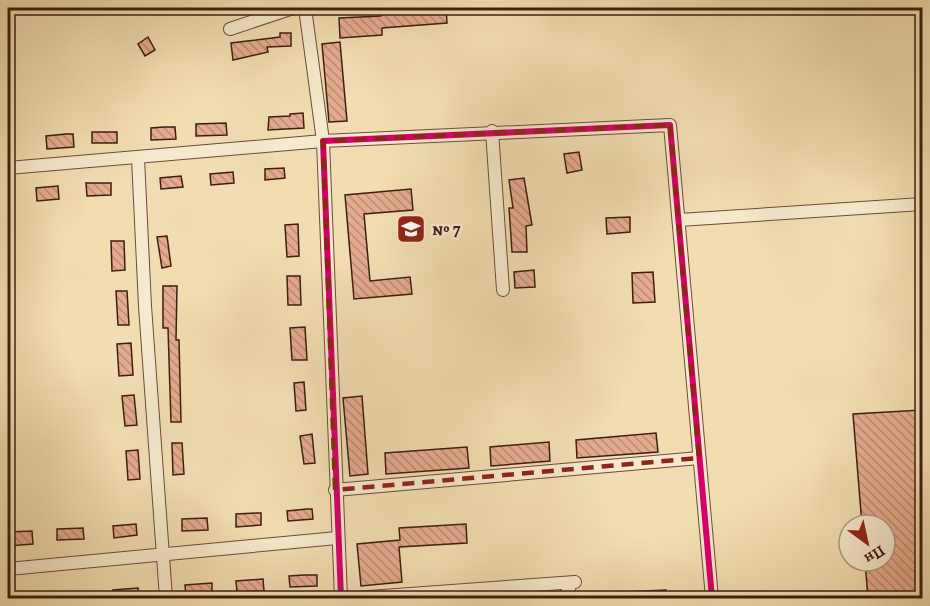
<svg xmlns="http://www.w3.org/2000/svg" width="930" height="606" font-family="Alegreya,serif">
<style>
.building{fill:url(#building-back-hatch);stroke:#3d1e11;stroke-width:1.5}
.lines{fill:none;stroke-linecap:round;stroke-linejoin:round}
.minor-casing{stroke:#6a4e39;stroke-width:14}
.minor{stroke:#f7e9cd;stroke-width:12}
.cycleway-casing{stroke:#f7e9cd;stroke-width:10}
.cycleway{stroke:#d6006c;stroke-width:6}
.marked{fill:none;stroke:#8f2418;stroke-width:4.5;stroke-dasharray:12 8;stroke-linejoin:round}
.labels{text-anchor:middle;stroke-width:5;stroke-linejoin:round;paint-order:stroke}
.poi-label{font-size:18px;font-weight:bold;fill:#3d1e11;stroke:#f7e9cd;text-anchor:start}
</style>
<defs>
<pattern id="building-back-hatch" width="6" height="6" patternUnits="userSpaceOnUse" patternTransform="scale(1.5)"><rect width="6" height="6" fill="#e5ab8e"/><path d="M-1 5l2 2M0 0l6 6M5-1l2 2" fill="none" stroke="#bb8b73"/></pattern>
</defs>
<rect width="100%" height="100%" fill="#f2ddb2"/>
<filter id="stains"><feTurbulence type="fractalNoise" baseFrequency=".00333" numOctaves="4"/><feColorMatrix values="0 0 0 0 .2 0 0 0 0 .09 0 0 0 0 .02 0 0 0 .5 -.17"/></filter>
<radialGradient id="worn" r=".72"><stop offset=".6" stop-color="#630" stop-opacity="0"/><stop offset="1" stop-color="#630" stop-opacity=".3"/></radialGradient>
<g class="building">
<path d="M 414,8 L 446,8 L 447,23 L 382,28 L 382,35 L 340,38 L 339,18 L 381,16 L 381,10 Z"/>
<path d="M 280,33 L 291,33 L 291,46 L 267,47 L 268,52 L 233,60 L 231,43 L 280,37 Z"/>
<path d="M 148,37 L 155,50 L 145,56 L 138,44 Z"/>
<path d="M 340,42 L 347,121 L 329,122 L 322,44 Z"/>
<path d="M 303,113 L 304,128 L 268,130 L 269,117 L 290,116 L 290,114 Z"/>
<path d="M 226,123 L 227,135 L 196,136 L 196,124 Z"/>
<path d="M 164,127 L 175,127 L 176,139 L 151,140 L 151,128 Z"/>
<rect x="92" y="132" width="25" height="11"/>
<path d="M 66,134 L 73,134 L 74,147 L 47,149 L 46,136 Z"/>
<path d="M 579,152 L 582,170 L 567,173 L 564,154 Z"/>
<path d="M 284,168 L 285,178 L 265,180 L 265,169 Z"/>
<path d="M 233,172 L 234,183 L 211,185 L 210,174 Z"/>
<path d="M 181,176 L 183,187 L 161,189 L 160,178 Z"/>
<path d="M 524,178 L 532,225 L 526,226 L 527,252 L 512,252 L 509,208 L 513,208 L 509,180 Z"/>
<path d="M 86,183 L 111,183 L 111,195 L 87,196 Z"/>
<path d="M 58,186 L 59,199 L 37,201 L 36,188 Z"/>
<path d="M 411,189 L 413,210 L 364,214 L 370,281 L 410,277 L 412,294 L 354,299 L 345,195 Z"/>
<path d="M 630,217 L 630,232 L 607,234 L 606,218 Z"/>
<path d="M 298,224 L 299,256 L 287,257 L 285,225 Z"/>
<path d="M 167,236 L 171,266 L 162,268 L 157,237 Z"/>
<path d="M 111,241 L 124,241 L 125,270 L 112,271 Z"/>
<path d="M 534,270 L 535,287 L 515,288 L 514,272 Z"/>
<path d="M 653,272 L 655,302 L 633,303 L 632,273 Z"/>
<path d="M 287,276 L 300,276 L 301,305 L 288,305 Z"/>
<path d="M 163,286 L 177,286 L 176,340 L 179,340 L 181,422 L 171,422 L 168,328 L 163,328 Z"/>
<path d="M 116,291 L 127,291 L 129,325 L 118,325 Z"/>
<path d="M 305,327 L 307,360 L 292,360 L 290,328 Z"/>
<path d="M 131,343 L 133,375 L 119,376 L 117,344 Z"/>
<path d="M 304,382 L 306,410 L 296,411 L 294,383 Z"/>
<path d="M 134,395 L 137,425 L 125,426 L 122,396 Z"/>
<path d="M 362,396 L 368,474 L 350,476 L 343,398 Z"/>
<path d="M 922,410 L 922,598 L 868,598 L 865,561 L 885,561 L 885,525 L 862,525 L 853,414 Z"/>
<path d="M 656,433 L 658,452 L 577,458 L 576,440 Z"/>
<path d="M 312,434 L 315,463 L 304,464 L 300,436 Z"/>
<path d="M 549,442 L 550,461 L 491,466 L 490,447 Z"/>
<path d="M 172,443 L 182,443 L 184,474 L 173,475 Z"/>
<path d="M 467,447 L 469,468 L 386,474 L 385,453 Z"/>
<path d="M 138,450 L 140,479 L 128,480 L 126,451 Z"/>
<path d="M 307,509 L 312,509 L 313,519 L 288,521 L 287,511 Z"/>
<path d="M 257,513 L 261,513 L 261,525 L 236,527 L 236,514 Z"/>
<path d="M 207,518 L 208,530 L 182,531 L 182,519 Z"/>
<path d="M 136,524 L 137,535 L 114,538 L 113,526 Z"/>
<path d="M 466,524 L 467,543 L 399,547 L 402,582 L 361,586 L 357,544 L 400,540 L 399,528 Z"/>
<path d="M 83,528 L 84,539 L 57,540 L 57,529 Z"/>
<path d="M 32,531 L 33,544 L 8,546 L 8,532 Z"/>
<path d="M 304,575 L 317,575 L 317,586 L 290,587 L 289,576 Z"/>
<path d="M 263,579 L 264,591 L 237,592 L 236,581 Z"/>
<path d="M 212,583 L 212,595 L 186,597 L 185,585 Z"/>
<path d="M 138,588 L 139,598 L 114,598 L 113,590 Z"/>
<path d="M 666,590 L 666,598 L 624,598 L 624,592 Z"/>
</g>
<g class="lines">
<g class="minor-casing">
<g id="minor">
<path d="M 230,29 L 293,8"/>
<path d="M 492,131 L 503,290"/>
<path d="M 138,158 L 145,306 L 166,598"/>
<path d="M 8,168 L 323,141 L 305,8"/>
<path d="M 679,220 L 922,204"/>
<path d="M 335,490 L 699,458"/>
<path d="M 8,569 L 337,538"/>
<path d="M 341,598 L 323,141 L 670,125 L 712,598"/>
<path d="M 355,598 L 575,582"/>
<path d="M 565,598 L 571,583"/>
</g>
</g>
<use href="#minor" class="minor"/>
<g class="cycleway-casing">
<path id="cycleway" d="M 341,598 L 323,141 L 670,125 L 712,598"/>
</g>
<use href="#cycleway" class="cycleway"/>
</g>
<path class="marked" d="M 670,125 L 699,458 L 335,490 L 323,141 Z"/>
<defs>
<g id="school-square" transform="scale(1.5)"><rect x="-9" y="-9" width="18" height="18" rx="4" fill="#8f2418" stroke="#f7e9cd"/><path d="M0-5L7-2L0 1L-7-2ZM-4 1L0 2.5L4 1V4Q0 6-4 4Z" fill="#fff"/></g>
</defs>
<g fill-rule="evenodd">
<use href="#school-square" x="411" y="229"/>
</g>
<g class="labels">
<g class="poi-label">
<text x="432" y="235">№ 7</text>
</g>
</g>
<rect width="930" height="606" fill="none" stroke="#f2ddb2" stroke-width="30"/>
<rect x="9" y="9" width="912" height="588" fill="none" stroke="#3d1e11" stroke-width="3"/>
<rect x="15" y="15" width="900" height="576" fill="none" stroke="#3d1e11" stroke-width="1.5"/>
<g transform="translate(867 543) rotate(147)"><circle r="28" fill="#f7e9cd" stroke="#ad9882" stroke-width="1.5"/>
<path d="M0-4.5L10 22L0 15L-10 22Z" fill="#8f2418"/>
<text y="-9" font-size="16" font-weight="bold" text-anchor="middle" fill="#3d1e11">Пн</text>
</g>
<rect width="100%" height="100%" filter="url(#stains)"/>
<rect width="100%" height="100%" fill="url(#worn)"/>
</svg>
